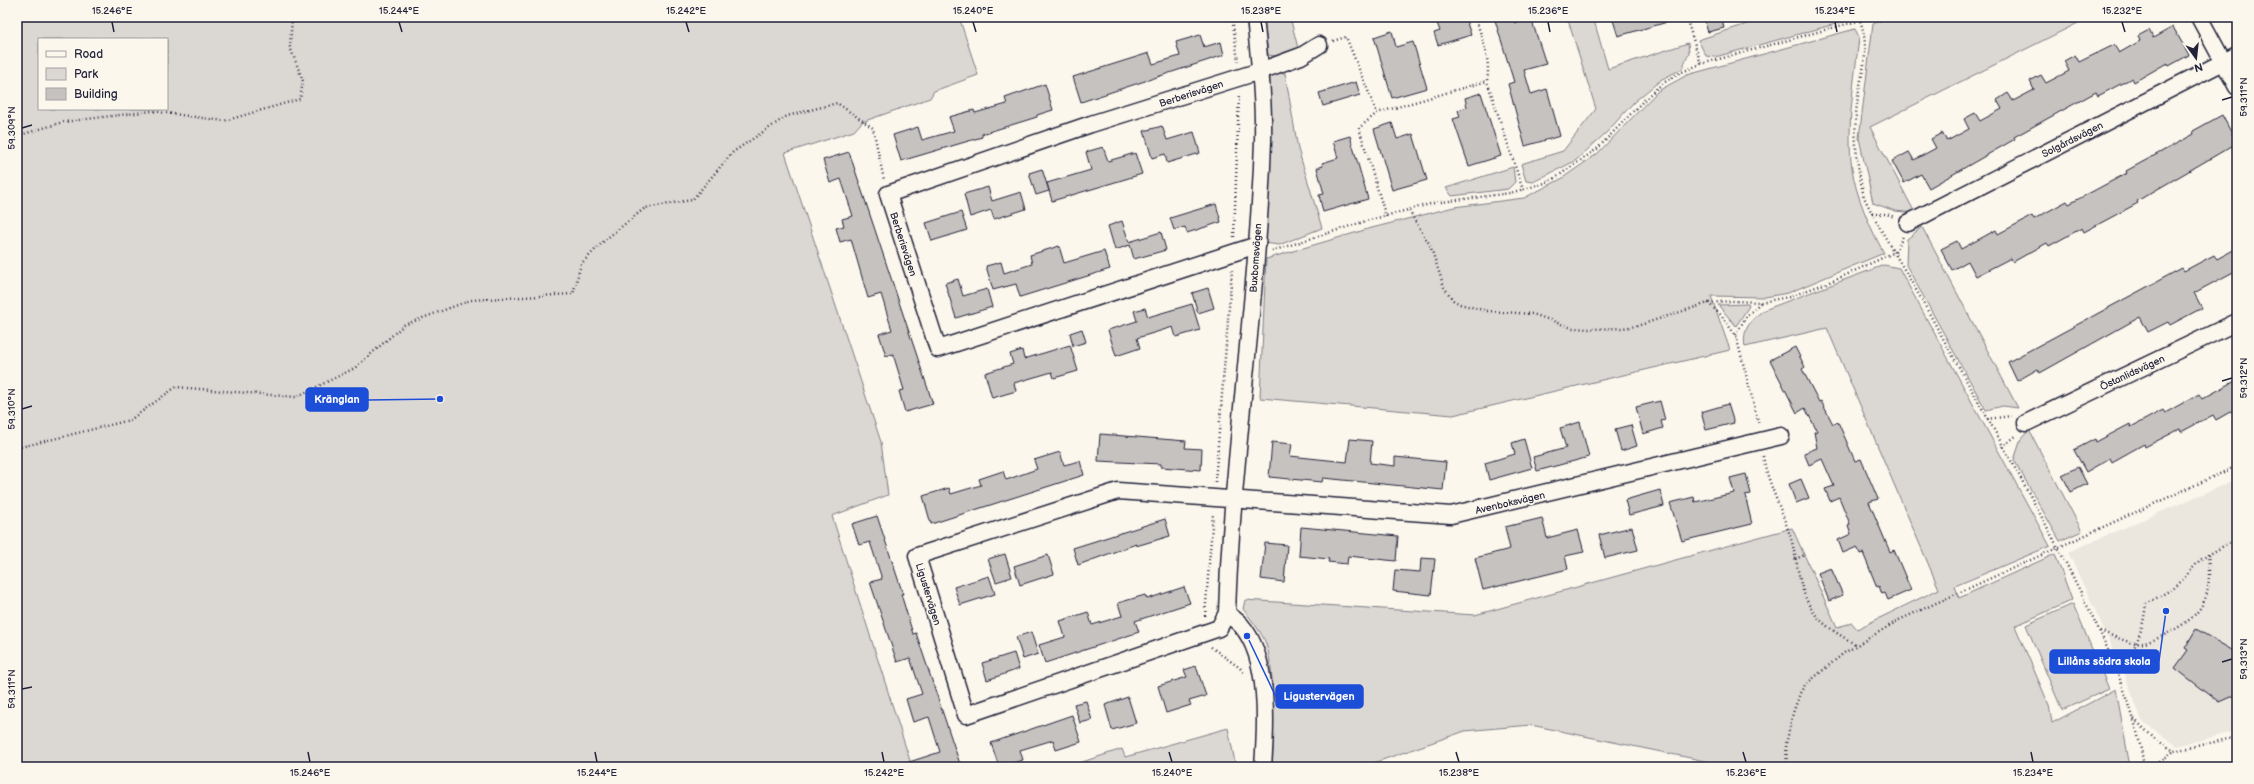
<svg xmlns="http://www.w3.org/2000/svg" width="2254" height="784" font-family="'Balsamiq Sans',sans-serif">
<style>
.built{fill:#ebe7df}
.green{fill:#dbd8d3;stroke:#7e7d87;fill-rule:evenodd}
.building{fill:#c6c2c0;stroke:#22223b}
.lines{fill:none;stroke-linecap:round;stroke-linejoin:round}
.minor-casing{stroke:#22223b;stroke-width:19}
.path{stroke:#22223b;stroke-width:2.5;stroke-dasharray:1 3;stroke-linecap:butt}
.minor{stroke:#fbf7ec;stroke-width:16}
.ticks{fill:none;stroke:#22223b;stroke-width:1.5}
.labels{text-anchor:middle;stroke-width:3.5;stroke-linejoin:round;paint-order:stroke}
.street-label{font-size:10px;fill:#22223b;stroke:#fbf7ec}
.leader{fill:none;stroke:#1d4ed8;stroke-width:1.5}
.callout-dot{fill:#1d4ed8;stroke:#fbf7ec;stroke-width:1.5}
.callout{fill:#1d4ed8;stroke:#1d4ed8;stroke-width:1.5}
.callout-label{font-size:11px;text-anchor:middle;font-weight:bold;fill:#fff}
.neatline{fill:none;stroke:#22223b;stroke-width:1.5}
.ticks-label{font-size:10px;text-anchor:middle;fill:#22223b}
</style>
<rect width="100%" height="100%" fill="#fbf7ec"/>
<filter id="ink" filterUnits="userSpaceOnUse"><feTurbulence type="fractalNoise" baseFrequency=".025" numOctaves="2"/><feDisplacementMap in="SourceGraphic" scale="8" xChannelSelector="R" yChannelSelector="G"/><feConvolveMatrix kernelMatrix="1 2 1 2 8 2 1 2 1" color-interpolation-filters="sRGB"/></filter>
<g filter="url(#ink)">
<path class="built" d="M 2237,479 L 2237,731 L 2177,746 L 2142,721 L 2123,670 L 2068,552 Z"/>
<g class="green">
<path d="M 17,17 L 959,17 L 978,75 L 934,91 L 930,98 L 862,122 L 854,131 L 785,153 L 881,442 L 888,495 L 832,516 L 912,767 L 17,767 ZM 39,39 L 167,39 L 167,109 L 39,109 Z"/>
<path d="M 1264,17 L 1290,17 L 1298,48 L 1275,56 L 1268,55 Z"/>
<path d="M 1567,17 L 1593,17 L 1608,69 L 1688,43 L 1689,53 L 1682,69 L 1662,79 L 1634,102 L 1607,132 L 1575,161 L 1533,182 L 1526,181 L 1521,164 L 1563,151 L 1596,109 Z"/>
<path d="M 1768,17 L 1852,17 L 1850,20 L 1715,57 L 1706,56 L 1698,40 Z"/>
<path d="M 1889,17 L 2090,17 L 1870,127 L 1915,213 L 1895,211 L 1873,203 L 1859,138 L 1873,24 Z"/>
<path d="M 1855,29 L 1859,37 C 1855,77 1846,127 1852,168 C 1855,194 1871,230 1884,253 L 1788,293 L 1765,297 L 1711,296 L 1730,350 L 1453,415 L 1260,398 L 1266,259 L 1368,229 L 1454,207 L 1524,198 L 1561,179 L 1597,154 L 1658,91 L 1687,75 Z"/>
<path d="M 1285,73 L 1298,149 L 1322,228 L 1279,245 L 1264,243 L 1270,74 Z"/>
<path d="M 1513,167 L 1515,182 L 1508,189 L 1452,196 L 1446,188 Z"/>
<path d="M 1922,227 L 2018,408 L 2003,406 L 1986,410 L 1906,265 L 1907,239 Z"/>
<path d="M 1884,265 L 1899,268 L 2050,546 L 1955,586 L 1959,598 L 2055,554 L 2072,600 L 2015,626 L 2049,705 L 2052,723 L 2116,689 L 2130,767 L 1734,767 L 1531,725 L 1465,731 L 1362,767 L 1272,767 C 1274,737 1276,665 1264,639 C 1259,629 1250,618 1243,609 L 1245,600 L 1475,615 L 1792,528 L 1837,627 L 1852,623 L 1857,629 L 1939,589 L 1827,328 L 1745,347 C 1742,330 1750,320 1764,310 Z"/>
<path d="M 1748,304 L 1749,306 L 1736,326 L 1718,305 Z"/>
<path d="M 2029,430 L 2082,531 L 2060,541 L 2014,460 L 2021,439 Z"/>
<path d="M 2073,604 L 2109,689 L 2062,710 L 2026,625 Z"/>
<path d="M 1228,728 L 1236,767 L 1067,767 L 1122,749 L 1125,757 Z"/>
</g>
<g class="building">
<path d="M 1448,17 L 1465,17 L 1471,35 L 1438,45 L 1434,33 L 1440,31 L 1437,23 L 1448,20 Z"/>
<path d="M 1494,17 L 1514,17 L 1515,23 L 1531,18 L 1546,64 L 1524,70 L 1531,94 L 1547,89 L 1560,136 L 1525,146 L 1508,84 L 1514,82 Z"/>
<path d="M 1612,17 L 1670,17 L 1671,21 L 1618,36 Z"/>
<path d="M 1703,17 L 1721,17 L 1724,28 L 1708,32 Z"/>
<path d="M 2173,27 L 2189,55 L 2169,66 L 2167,63 L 2134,82 L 2132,78 L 2098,96 L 2096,92 L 2014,137 L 2015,139 L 1929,188 L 1921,174 L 1904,183 L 1892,161 L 1909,152 L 1914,160 L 1936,148 L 1931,139 L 1942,133 L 1947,141 L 1969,129 L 1964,119 L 1975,113 L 1980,121 L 2002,109 L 1997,100 L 2008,93 L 2013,101 L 2034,90 L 2030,81 L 2041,75 L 2046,83 L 2069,71 L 2064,61 L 2075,55 L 2079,62 L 2114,45 L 2119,53 L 2140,41 L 2138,36 L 2149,30 L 2153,38 Z"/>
<path d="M 1392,31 L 1396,47 L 1413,42 L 1427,88 L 1392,98 L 1374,37 Z"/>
<path d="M 1200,35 L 1204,47 L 1221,42 L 1224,55 L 1081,102 L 1073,77 L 1149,53 L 1153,64 L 1180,56 L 1176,42 Z"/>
<path d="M 1356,82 L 1360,95 L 1323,106 L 1319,93 Z"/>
<path d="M 1045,84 L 1053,110 L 1037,115 L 1037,117 L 982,134 L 982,137 L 901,161 L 893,135 L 918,127 L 922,140 L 954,131 L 949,117 L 974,110 L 975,113 L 1007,104 L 1005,98 Z"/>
<path d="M 1481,93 L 1501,156 L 1469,166 L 1453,119 L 1460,117 L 1458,110 L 1467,107 L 1465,98 Z"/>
<path d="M 2222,115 L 2237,143 L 2137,201 L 2138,203 L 2084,232 L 2082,228 L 2049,246 L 2047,243 L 2013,262 L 2011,258 L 1976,276 L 1968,261 L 1952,270 L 1941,249 L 1957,241 L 1961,249 L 1996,230 L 1998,234 L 2032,216 L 2034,219 L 2067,201 L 2069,204 L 2127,173 L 2126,171 L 2194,134 L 2193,131 Z"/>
<path d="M 1392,123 L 1397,139 L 1413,134 L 1427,180 L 1392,190 L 1374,129 Z"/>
<path d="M 1162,126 L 1167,140 L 1194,132 L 1200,153 L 1167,163 L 1165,154 L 1152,158 L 1144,131 Z"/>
<path d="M 1350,136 L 1368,199 L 1323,212 L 1319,195 L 1324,194 L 1317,168 L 1323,166 L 1322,163 L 1338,158 L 1333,141 Z"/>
<path d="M 1103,147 L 1108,161 L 1135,153 L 1142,174 L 1052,201 L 1047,183 L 1091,170 L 1086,152 Z"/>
<path d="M 849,152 L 933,404 L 905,412 L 899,391 L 904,390 L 893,354 L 886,356 L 879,334 L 892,330 L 881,294 L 868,298 L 851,239 L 840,242 L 836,228 L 844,226 L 842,219 L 853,216 L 841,179 L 830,183 L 823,160 Z"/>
<path d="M 1042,169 L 1049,191 L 1036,195 L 1029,173 Z"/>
<path d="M 988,187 L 992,201 L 1021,192 L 1026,209 L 994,219 L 991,210 L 970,217 L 964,194 Z"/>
<path d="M 1216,204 L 1221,222 L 1187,233 L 1185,227 L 1174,230 L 1170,218 Z"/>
<path d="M 961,212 L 967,230 L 932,241 L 926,223 Z"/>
<path d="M 1122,221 L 1129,242 L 1161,232 L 1166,250 L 1134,259 L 1130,245 L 1115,250 L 1108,226 Z"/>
<path d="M 1059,246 L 1064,263 L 1104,251 L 1110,269 L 1020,297 L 1016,284 L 993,290 L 986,266 L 1001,262 L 1004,273 L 1032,264 L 1030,255 Z"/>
<path d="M 2237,248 L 2237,270 L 2194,293 L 2202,308 L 2170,325 L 2168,322 L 2148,332 L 2140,317 L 2040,373 L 2038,369 L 2017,381 L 2008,362 L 2182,268 L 2184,271 L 2214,255 L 2217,259 Z"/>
<path d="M 958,279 L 963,296 L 987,289 L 992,307 L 956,318 L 945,283 Z"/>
<path d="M 1208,288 L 1214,308 L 1198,313 L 1192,293 Z"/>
<path d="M 1192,304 L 1200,330 L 1176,337 L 1173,327 L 1137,338 L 1140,348 L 1116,356 L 1108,330 L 1137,321 L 1134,311 L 1145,308 L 1148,317 Z"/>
<path d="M 1082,329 L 1086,342 L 1073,346 L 1070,333 Z"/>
<path d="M 1070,345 L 1078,371 L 1054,378 L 1052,372 L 1014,383 L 1016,391 L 992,398 L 985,373 L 1013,364 L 1010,354 L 1022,350 L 1024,359 Z"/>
<path d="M 1795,347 L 1805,367 L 1802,369 L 1819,402 L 1821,401 L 1833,424 L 1838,422 L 1855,461 L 1861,459 L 1878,499 L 1869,502 L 1890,552 L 1894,550 L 1911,590 L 1888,600 L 1885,593 L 1882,594 L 1879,586 L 1877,587 L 1863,553 L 1860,554 L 1857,547 L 1843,553 L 1838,540 L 1851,534 L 1848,525 L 1850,524 L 1839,497 L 1830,501 L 1825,489 L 1834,486 L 1822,459 L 1809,465 L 1804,453 L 1817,448 L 1814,432 L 1817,431 L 1805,408 L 1797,413 L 1770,360 Z"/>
<path d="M 2237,380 L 2237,408 L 2216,420 L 2213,415 L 2181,432 L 2180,429 L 2145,447 L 2144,444 L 2112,462 L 2110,458 L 2086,472 L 2074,450 L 2095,439 L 2096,442 L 2130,424 L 2131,427 L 2163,410 L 2165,413 L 2199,394 L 2202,399 Z"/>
<path d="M 1660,401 L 1665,420 L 1661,421 L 1663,428 L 1643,434 L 1636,407 Z"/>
<path d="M 1728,404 L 1734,423 L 1706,430 L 1701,412 Z"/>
<path d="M 1580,422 L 1589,457 L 1537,471 L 1533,457 L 1566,448 L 1560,428 Z"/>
<path d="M 1631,425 L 1637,446 L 1621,451 L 1615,429 Z"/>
<path d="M 1100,434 L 1186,441 L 1185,448 L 1202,449 L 1201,470 L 1161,467 L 1161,464 L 1098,461 Z"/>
<path d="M 1350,439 L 1372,441 L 1370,463 L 1395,466 L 1395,457 L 1446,462 L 1443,490 L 1323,478 L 1322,482 L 1269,477 L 1272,442 L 1292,444 L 1290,456 L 1347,462 Z"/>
<path d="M 1524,439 L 1532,468 L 1489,480 L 1485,463 L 1515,454 L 1512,443 Z"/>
<path d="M 1060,452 L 1064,465 L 1080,461 L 1084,475 L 931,524 L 923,496 L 949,488 L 951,494 L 981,485 L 979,479 L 1003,471 L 1006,480 L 1037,469 L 1034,460 Z"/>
<path d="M 2078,467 L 2087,484 L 2071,492 L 2062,475 Z"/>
<path d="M 1746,474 L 1751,494 L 1745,495 L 1752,524 L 1682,541 L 1670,503 L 1694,497 L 1695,502 L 1734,493 L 1730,478 Z"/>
<path d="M 1801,479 L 1809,498 L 1796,503 L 1789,484 Z"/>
<path d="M 1660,490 L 1664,506 L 1629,515 L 1625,500 Z"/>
<path d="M 877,516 L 903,594 L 901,594 L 913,634 L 916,633 L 961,767 L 904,767 L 903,764 L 940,752 L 929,717 L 913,722 L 906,699 L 922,694 L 910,658 L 897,662 L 870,582 L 882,579 L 870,542 L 859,545 L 852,524 Z"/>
<path d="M 1542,518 L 1547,538 L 1578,530 L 1584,552 L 1565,556 L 1568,569 L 1483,590 L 1475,558 L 1510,549 L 1505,527 Z"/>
<path d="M 1165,519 L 1170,536 L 1136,546 L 1136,544 L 1078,565 L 1073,548 Z"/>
<path d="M 1301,527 L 1398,536 L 1396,561 L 1348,556 L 1347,564 L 1328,562 L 1329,559 L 1299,556 Z"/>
<path d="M 1632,527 L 1638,550 L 1605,558 L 1599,535 Z"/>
<path d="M 1265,543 L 1287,545 L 1284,582 L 1261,579 Z"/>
<path d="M 1005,554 L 1012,577 L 996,582 L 988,559 Z"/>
<path d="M 1048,555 L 1054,574 L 1020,585 L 1014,566 Z"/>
<path d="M 1421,558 L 1435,559 L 1431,595 L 1393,591 L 1395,570 L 1420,572 Z"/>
<path d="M 1831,568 L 1843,595 L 1829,601 L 1818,573 Z"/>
<path d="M 989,576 L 995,594 L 960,605 L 954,587 Z"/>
<path d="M 1184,587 L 1190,603 L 1135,621 L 1139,632 L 1045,663 L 1039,645 L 1065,637 L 1060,621 L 1088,612 L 1092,625 L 1122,616 L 1118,603 L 1145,595 L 1147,599 Z"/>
<path d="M 2196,629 L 2237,653 L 2237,694 L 2219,702 L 2175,668 L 2188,650 L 2185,648 Z"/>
<path d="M 1031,632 L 1038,654 L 1023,659 L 1016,637 Z"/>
<path d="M 1014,653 L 1019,669 L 987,680 L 982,663 Z"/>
<path d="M 1196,666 L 1206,696 L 1189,701 L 1191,705 L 1166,713 L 1158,686 L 1187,677 L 1184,670 Z"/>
<path d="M 1128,697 L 1136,723 L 1112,730 L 1105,705 Z"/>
<path d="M 1086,701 L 1092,720 L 1080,723 L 1074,704 Z"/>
<path d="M 1072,715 L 1081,742 L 1056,750 L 1053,740 L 1020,750 L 1023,760 L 999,767 L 991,743 Z"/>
</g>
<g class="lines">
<g class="minor-casing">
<g id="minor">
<path d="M 1255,17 C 1259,58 1264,99 1263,141 C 1258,298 1232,455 1227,613 L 1219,628 L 966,715 L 917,556 L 1118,491 L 1451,515 L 1781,436"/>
<path d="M 2199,17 L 2237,87"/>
<path d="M 1908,223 L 2237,55"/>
<path d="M 1257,245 L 938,349 L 888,194 L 1091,124 L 1260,71 L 1301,56 L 1319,45"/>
<path d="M 2026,423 L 2237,322"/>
<path d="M 1227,613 C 1231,617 1237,621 1241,625 C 1270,658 1266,726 1263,767"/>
</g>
</g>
<g class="path">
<path d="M 1232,17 L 1238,61"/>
<path d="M 1475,17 C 1482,38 1491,59 1487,81 L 1523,190"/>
<path d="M 1686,17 L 1701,64"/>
<path d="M 1859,17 C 1872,54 1861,69 1857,104 C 1853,136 1857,166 1864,197 C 1880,231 1901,263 1919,295 C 1970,388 2023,479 2071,573 C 2102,635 2134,698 2144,767"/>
<path d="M 1333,41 L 1346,37 L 1377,113"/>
<path d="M 17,136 L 63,122 L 152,111 L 224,121 L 300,99 L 303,81 L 290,47 L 292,17"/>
<path d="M 1409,211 L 1430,245 L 1444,287 L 1453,300 L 1460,304 L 1487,311 L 1533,314 L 1572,328 L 1588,329 L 1622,328 L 1637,326 L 1708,303 L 1732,301 L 1761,302 L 1789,297 L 1835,280 L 1895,252 L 1903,237"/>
<path d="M 1872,214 L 1887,214 L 1894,217"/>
<path d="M 1386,217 L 1359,128 L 1377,113 L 1487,81"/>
<path d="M 1234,237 L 1239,94"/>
<path d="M 1272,251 L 1366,221 L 1434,203 L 1510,193 L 1545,183 L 1558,176 L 1597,149 L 1648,96 L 1662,84 L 1677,74 L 1701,64 L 1872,17"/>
<path d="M 1708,303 L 1721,315 L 1736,336 L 1759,425"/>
<path d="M 1736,335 L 1745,318 L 1761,302"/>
<path d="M 1987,419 L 2011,416"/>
<path d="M 2002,447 L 2017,435"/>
<path d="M 17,448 L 130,420 L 176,387 L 296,397 L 355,368 L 404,325 L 471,300 L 573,294 L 581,264 L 606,239 L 645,208 L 692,200 L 733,152 L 787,116 L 837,103 L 873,128 L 884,180"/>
<path d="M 1763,456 C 1768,485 1783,511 1791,539 C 1799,565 1798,592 1815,614 C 1825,627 1842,636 1856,645"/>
<path d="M 1215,482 L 1232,270"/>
<path d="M 1795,559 L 1805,555"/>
<path d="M 1205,616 L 1213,513"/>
<path d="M 2100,631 C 2111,635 2123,641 2135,643 C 2143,645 2157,639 2164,635 C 2205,615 2212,598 2208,554"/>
<path d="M 1211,647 L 1240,668 L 1244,673"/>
<path d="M 2117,673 C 2135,652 2143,631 2146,604 L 2176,587 L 2200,560 L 2237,538"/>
<path d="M 2134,719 L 2155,739 L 2174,751 L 2237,737"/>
<path d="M 1787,767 L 1786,744 L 1793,713 L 1800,693 L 1805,685 L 1844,653 L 1899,620 L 2237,466"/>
<path d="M 2153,767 L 2174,751"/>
</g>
<use href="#minor" class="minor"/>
</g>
</g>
<path class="ticks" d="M 112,22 L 114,32M 399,22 L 402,32M 686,22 L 689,32M 973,22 L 976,32M 1261,22 L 1263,32M 1548,22 L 1550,32M 1835,22 L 1837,32M 2122,22 L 2125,32M 2222,100 L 2232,97M 22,128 L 32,125M 2222,381 L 2232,378M 22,409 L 32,406M 2222,662 L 2232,659M 22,689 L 32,687M 308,752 L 310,762M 595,752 L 597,762M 882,752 L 884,762M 1169,752 L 1172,762M 1456,752 L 1459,762M 1743,752 L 1746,762M 2031,752 L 2033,762"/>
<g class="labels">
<g class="street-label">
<text transform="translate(1191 93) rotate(-18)" y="4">Berberisvägen</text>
<text transform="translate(2072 139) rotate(-27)" y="4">Solgårdsvägen</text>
<text transform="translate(904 244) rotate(72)" y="4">Berberisvägen</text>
<text transform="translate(1255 258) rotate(-86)" y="4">Buxbomsvägen</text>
<text transform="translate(2132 372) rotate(-25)" y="4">Östanlidsvägen</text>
<text transform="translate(1510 502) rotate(-13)" y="4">Avenboksvägen</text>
<text transform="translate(929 594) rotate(73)" y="4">Ligustervägen</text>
</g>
</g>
<path class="leader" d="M440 399L368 400M2166 611L2159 661M1247 636L1276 697"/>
<g class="callout-dot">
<circle cx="440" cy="399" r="4"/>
<circle cx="2166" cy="611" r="4"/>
<circle cx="1247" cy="636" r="4"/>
</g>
<g class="callout">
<rect x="306" y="388" width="62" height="23" rx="4"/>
<rect x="2050" y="650" width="109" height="23" rx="4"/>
<rect x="1276" y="685" width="87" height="23" rx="4"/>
</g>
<g class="callout-label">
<text x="337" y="403">Kränglan</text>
<text x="2104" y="665">Lillåns södra skola</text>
<text x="1319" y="700">Ligustervägen</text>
</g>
<rect width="2254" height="784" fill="none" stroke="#fbf7ec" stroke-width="44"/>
<rect x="38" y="38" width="130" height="72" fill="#fbf7ec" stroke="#a4a2a5"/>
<rect x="46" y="51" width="20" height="6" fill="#fbf7ec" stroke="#a4a2a5"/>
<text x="74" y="58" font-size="12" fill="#22223b">Road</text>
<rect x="46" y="68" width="20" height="12" fill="#dbd8d3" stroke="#a4a2a5"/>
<text x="74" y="78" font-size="12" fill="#22223b">Park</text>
<rect x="46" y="88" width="20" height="12" fill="#c6c2c0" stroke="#a4a2a5"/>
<text x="74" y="98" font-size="12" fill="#22223b">Building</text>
<g transform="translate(2196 58) rotate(165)" stroke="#fbf7ec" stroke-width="3" paint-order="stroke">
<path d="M0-3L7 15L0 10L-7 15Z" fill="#22223b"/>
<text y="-6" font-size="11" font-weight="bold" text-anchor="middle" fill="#22223b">N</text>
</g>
<rect x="22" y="22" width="2210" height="740" class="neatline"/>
<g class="ticks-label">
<text x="112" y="14">15.246°E</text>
<text x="399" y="14">15.244°E</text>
<text x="686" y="14">15.242°E</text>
<text x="973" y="14">15.240°E</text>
<text x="1261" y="14">15.238°E</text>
<text x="1548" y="14">15.236°E</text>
<text x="1835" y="14">15.234°E</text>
<text x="2122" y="14">15.232°E</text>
<text transform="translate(2243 97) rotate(-90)" y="4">59.311°N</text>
<text transform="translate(11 128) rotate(-90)" y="4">59.309°N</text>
<text transform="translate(2243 378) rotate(-90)" y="4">59.312°N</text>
<text transform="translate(11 409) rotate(-90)" y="4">59.310°N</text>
<text transform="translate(2243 659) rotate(-90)" y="4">59.313°N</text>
<text transform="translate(11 689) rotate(-90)" y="4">59.311°N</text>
<text x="310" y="776">15.246°E</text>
<text x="597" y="776">15.244°E</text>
<text x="884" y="776">15.242°E</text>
<text x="1172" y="776">15.240°E</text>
<text x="1459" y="776">15.238°E</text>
<text x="1746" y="776">15.236°E</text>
<text x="2033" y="776">15.234°E</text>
</g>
</svg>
